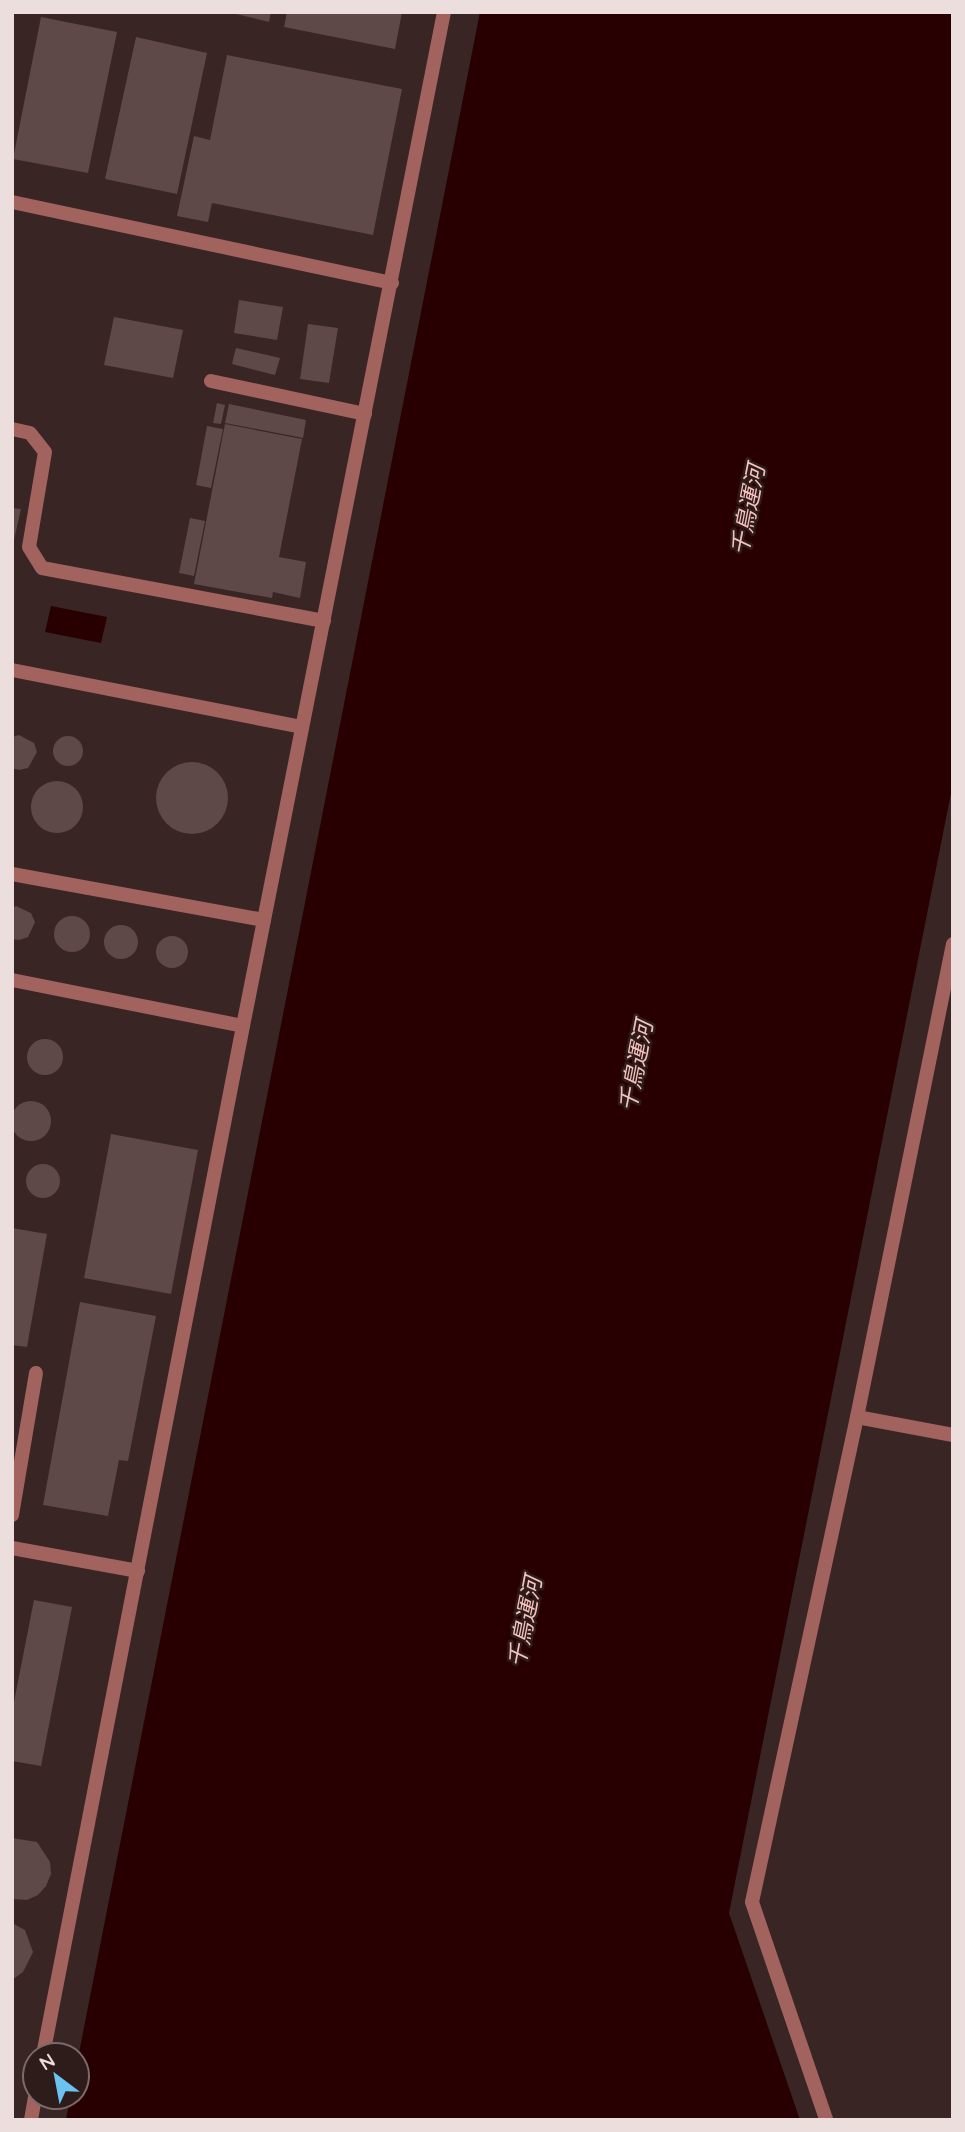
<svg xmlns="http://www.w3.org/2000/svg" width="965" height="2132" font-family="Quicksand,'Noto Sans JP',sans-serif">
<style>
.water{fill:#290002}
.building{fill:#5e4948}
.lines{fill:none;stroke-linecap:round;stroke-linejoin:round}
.lane{stroke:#a2635f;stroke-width:14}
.labels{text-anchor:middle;stroke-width:5;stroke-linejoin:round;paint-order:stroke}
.water-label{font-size:23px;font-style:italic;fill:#f7c2be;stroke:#2e1c1b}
</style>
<rect width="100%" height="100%" fill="#382524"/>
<g class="water">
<path d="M 480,12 L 953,12 L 953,783 L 729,1913 L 800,2120 L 66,2120 L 70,2097 L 77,2097 L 77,2063 Z"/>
<path d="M 51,606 L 107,617 L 101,643 L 45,632 Z"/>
</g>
<g class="building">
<path d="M 228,12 L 271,12 L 269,22 Z"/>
<path d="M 287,12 L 402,12 L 395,49 L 284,27 Z"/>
<path d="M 41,17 L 117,32 L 88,173 L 13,159 Z"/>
<path d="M 136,37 L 207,53 L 177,194 L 105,179 Z"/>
<path d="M 227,55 L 402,89 L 373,235 L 212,203 L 208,222 L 177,216 L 194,136 L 210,140 Z"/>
<path d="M 239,300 L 283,307 L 277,340 L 234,333 Z"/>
<path d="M 114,317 L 183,330 L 173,378 L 104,365 Z"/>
<path d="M 308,324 L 338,328 L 329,383 L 300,379 Z"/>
<path d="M 236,348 L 280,358 L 275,375 L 232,364 Z"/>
<path d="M 217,403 L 225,405 L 221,424 L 213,423 Z"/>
<path d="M 229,404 L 306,420 L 303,438 L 225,423 Z"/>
<path d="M 225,424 L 302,439 L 279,557 L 306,562 L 300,598 L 273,592 L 272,598 L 194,584 Z"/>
<path d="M 207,426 L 223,429 L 211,488 L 196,485 Z"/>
<path d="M 12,508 L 21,509 L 13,544 L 12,543 Z"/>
<path d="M 190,518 L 205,521 L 194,576 L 179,573 Z"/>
<path d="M 19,735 L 34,743 L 37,752 L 28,768 L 19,770 L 12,768 L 12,737 Z"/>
<circle cx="68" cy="751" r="15"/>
<circle cx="192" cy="798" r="36"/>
<circle cx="57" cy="807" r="26"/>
<path d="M 16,906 L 31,913 L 35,922 L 28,937 L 19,940 L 12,939 L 12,908 Z"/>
<circle cx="72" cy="934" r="18"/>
<circle cx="121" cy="942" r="17"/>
<circle cx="172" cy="952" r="16"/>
<circle cx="45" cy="1057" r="18"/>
<circle cx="31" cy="1121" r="20"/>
<path d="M 111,1134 L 198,1150 L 171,1294 L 84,1278 Z"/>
<circle cx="43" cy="1181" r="17"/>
<path d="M 12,1228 L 47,1234 L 27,1347 L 12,1345 Z"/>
<path d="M 80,1302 L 156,1316 L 128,1461 L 119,1460 L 108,1516 L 43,1505 Z"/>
<path d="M 34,1600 L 72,1607 L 41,1766 L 12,1761 L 12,1712 Z"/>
<path d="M 12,1838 L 37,1842 L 50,1862 L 51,1874 L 46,1886 L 38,1895 L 27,1900 L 12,1899 Z"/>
<path d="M 12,1923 L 25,1930 L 33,1952 L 23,1972 L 12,1980 Z"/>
</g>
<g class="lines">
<g class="lane">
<path d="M 12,202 L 392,283"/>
<path d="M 211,381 L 365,414"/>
<path d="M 12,429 L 30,433 L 45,452 L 29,547 L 42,568 L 324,621"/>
<path d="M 12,670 L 302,727"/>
<path d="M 12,874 L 264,920"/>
<path d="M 12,980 L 243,1026"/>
<path d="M 857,1417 L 953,1435"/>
<path d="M 12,1515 L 36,1373"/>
<path d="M 12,1548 L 138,1571"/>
<path d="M 43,2055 L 243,1026 L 444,12"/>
<path d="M 826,2119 L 752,1902 L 857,1417 L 953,944"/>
<path d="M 31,2120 L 35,2097"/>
</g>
</g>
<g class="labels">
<g class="water-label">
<text transform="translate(748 510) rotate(-79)" y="8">千鳥運河</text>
<text transform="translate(636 1066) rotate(-79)" y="8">千鳥運河</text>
<text transform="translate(525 1622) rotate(-79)" y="8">千鳥運河</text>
</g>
</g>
<rect width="965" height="2132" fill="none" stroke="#ebdedd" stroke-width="28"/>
<g transform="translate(56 2076) rotate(328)"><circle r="33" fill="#2e1c1b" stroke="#7a6a69" stroke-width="2"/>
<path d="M0-5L12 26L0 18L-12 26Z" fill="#6ac3f1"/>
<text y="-10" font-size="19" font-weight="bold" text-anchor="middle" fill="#ebdedd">N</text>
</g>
</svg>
